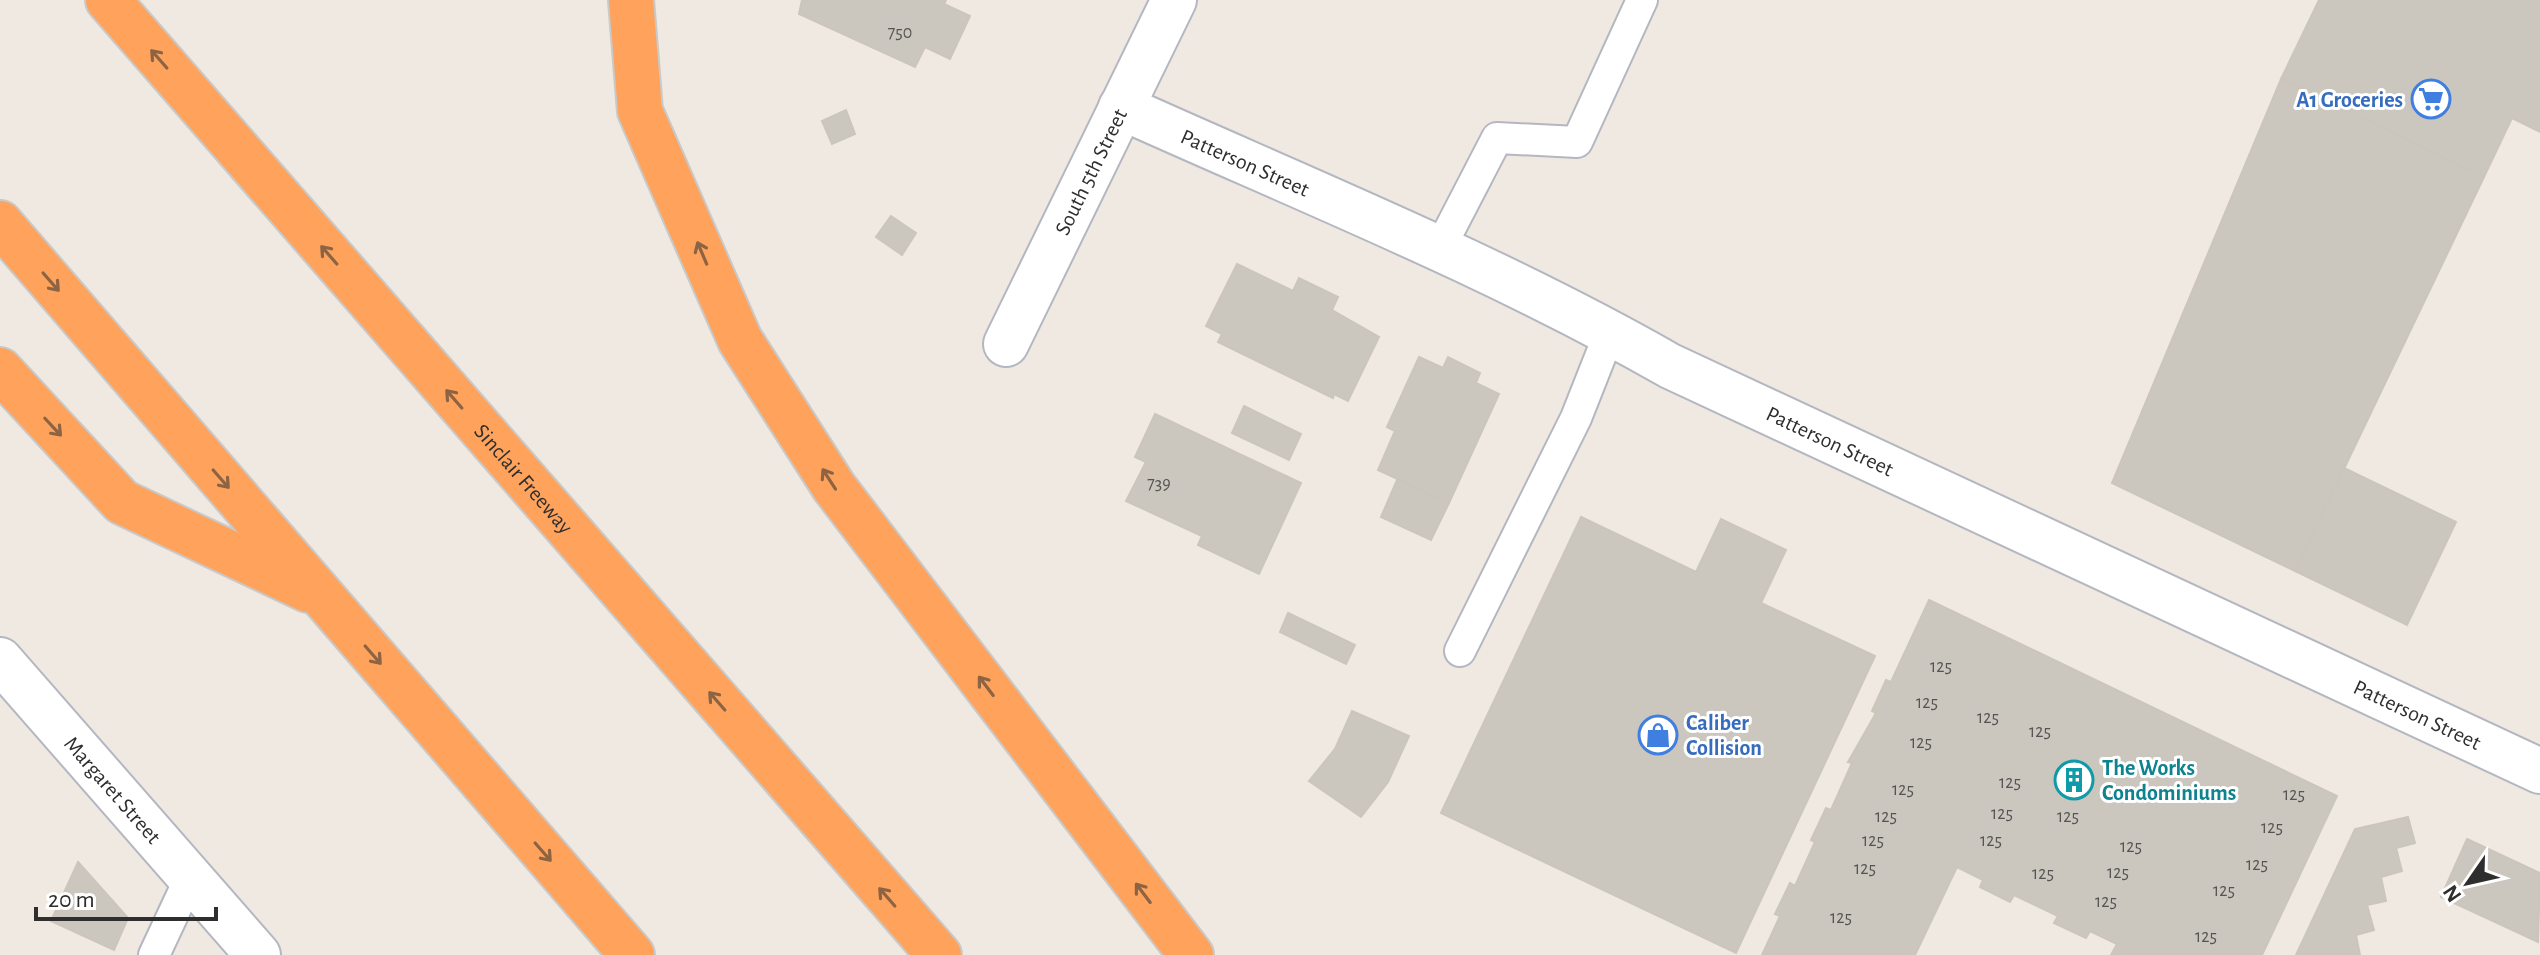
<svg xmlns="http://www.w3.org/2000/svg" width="2540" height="955" font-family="'Alegreya Sans',sans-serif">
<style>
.building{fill:#cbc7bf;stroke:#cbc5ba;stroke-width:2}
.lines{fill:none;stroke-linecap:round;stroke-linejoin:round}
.service-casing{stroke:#b4b7c1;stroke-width:34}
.minor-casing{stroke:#b4b7c1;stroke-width:48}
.motorway-casing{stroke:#c9c9c9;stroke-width:48}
.service{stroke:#fff;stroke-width:30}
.minor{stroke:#fff;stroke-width:44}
.motorway{stroke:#ffa35c;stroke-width:44}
.oneway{stroke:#8c6343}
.labels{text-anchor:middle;stroke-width:6;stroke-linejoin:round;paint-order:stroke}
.number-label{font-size:18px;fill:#555452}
.shop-label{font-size:22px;font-weight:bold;fill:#366cbe;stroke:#fff;text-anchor:end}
.street-label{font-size:22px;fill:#2e2e2e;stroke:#fff}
.culture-label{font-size:22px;font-weight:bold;fill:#0d838f;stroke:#fff;text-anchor:start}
</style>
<rect width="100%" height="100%" fill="#efe9e1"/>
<g class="building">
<path d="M 802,0 L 946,0 L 944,4 L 970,16 L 950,59 L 925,47 L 915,67 L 799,14 Z"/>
<path d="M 2319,0 L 2540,0 L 2540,132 L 2512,118 L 2484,177 L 2281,79 Z"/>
<path d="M 2281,79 L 2484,177 L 2295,571 L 2112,483 Z"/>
<path d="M 846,110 L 855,134 L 832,144 L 822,121 Z"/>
<path d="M 891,216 L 916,233 L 902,255 L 876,237 Z"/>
<path d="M 1237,264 L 1293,291 L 1299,278 L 1338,297 L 1332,310 L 1379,337 L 1348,401 L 1334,394 L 1333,398 L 1218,342 L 1222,334 L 1206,326 Z"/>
<path d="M 1419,357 L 1443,368 L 1448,357 L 1480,373 L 1476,383 L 1499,394 L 1449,503 L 1378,470 L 1395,431 L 1387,427 Z"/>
<path d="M 1244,406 L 1301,434 L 1289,460 L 1232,433 Z"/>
<path d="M 1155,414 L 1301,483 L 1259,574 L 1198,545 L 1202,536 L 1126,501 L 1146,462 L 1135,457 Z"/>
<path d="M 2344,468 L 2456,522 L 2407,625 L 2295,571 Z"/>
<path d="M 1397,480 L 1449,503 L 1431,540 L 1381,517 Z"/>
<path d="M 1581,517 L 1696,572 L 1721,519 L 1786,550 L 1761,603 L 1875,656 L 1736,953 L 1441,813 Z"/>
<path d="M 1929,600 L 2337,796 L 2262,955 L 2111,955 L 2117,944 L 2090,931 L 2086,938 L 2054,923 L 2058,916 L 2014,895 L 2010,902 L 1980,887 L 1983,880 L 1957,867 L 1915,955 L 1762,955 L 1780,916 L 1775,914 L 1790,883 L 1795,886 L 1815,842 L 1811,840 L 1826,808 L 1831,810 L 1852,763 L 1848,762 L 1876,713 L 1872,711 L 1886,680 L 1891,682 Z"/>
<path d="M 1288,613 L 1355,645 L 1346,664 L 1280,632 Z"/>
<path d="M 1352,711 L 1409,736 L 1388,782 L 1361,817 L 1309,781 L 1335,749 Z"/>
<path d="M 2408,817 L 2415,843 L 2396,848 L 2402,871 L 2381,877 L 2386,901 L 2367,905 L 2374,930 L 2356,935 L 2360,955 L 2296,955 L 2355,829 Z"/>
<path d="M 2467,839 L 2540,873 L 2538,942 L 2441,897 Z"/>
<path d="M 78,862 L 128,918 L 114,950 L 51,921 Z"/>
</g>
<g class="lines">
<g class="service-casing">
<g id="service">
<path d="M 1439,250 L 1497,138 L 1577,142 L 1642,0"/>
<path d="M 1460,651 L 1576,418 L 1610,332"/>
<path d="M 154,955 L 191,876"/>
</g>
</g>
<g class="minor-casing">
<g id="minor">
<path id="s1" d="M 1121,107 C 1305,190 1495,266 1670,366 L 2540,771"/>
<path id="s2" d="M 1006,344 L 1174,0"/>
<path id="s3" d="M 0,660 L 258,955"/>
</g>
</g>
<g class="motorway-casing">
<g id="motorway">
<path id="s4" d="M 108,0 L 939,955"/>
<path d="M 631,0 L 640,111 L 740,340 L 834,487 L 1191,955"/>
<path d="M 0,223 L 632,955"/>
<path d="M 0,370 L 122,502 L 308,590"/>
</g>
</g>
<use href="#service" class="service"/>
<use href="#minor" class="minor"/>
<use href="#motorway" class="motorway"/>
</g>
<defs><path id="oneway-shaft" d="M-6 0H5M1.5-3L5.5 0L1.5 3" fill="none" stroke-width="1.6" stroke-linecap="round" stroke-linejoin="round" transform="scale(2)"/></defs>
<g class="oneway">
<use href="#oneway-shaft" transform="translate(159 59) rotate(-131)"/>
<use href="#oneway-shaft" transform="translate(702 253) rotate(-113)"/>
<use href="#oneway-shaft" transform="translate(329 255) rotate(-131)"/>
<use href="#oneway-shaft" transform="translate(51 282) rotate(49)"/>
<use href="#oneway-shaft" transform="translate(454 399) rotate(-131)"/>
<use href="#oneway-shaft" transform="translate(53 427) rotate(47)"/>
<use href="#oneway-shaft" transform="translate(221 479) rotate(49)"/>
<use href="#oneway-shaft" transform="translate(829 479) rotate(-123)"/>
<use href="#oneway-shaft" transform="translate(373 655) rotate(49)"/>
<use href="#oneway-shaft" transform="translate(986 686) rotate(-127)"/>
<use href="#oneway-shaft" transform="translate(717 701) rotate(-131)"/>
<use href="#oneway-shaft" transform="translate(543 852) rotate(49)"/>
<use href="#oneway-shaft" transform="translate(1143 893) rotate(-127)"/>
<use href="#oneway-shaft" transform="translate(887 897) rotate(-131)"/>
</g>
<defs>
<g id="supermarket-ring" transform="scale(2)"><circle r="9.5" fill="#fff" stroke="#3f7fe0" stroke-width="1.5"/><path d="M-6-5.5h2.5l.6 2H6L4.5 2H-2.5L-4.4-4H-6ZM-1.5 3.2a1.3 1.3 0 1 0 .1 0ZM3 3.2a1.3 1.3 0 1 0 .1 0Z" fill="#3f7fe0"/></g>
<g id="shop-ring" transform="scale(2)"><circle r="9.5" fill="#fff" stroke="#3f7fe0" stroke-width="1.5"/><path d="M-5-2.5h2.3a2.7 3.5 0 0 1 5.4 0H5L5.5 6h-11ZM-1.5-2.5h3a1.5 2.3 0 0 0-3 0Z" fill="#3f7fe0"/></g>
<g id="building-ring" transform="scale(2)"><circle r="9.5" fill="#fff" stroke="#0f9aa8" stroke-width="1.5"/><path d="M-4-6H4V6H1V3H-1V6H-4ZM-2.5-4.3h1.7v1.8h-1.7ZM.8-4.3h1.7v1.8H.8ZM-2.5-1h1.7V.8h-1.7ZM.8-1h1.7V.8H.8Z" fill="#0f9aa8"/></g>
</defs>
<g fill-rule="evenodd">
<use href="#supermarket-ring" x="2431" y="99"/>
<use href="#shop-ring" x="1658" y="735"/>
<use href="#building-ring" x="2074" y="780"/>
</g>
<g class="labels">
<g class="number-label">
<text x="900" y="38">750</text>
<text x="1159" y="489">739</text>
<text x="1941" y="672">125</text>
<text x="1927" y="708">125</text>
<text x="1988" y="723">125</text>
<text x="2040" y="737">125</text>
<text x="1921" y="748">125</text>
<text x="2010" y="788">125</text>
<text x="1903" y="795">125</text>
<text x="2294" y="800">125</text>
<text x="2002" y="819">125</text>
<text x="1886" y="822">125</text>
<text x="2068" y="822">125</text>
<text x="2272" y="833">125</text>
<text x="1873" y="846">125</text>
<text x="1991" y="846">125</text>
<text x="2131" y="852">125</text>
<text x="2257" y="870">125</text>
<text x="1865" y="874">125</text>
<text x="2118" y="878">125</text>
<text x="2043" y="879">125</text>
<text x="2224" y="896">125</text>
<text x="2106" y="907">125</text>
<text x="1841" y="923">125</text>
<text x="2206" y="942">125</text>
</g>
<g class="shop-label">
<text x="2403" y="107">A1 Groceries</text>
<text x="1686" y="730" text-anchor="start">Caliber<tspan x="1686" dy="25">Collision</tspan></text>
</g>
<g class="street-label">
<text dy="8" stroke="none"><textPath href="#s1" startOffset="136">Patterson Street</textPath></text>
<text dy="8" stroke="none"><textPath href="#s2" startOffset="192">South 5th Street</textPath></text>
<text dy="8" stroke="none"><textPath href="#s1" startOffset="784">Patterson Street</textPath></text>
<text dy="8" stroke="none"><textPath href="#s4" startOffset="634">Sinclair Freeway</textPath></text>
<text dy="8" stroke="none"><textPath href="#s1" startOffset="1432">Patterson Street</textPath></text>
<text dy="8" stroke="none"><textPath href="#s3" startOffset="172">Margaret Street</textPath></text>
</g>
<g class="culture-label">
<text x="2102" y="775">The Works<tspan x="2102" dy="25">Condominiums</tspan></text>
</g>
</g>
<g transform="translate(2468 883) rotate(236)" stroke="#ffffff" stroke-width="6" paint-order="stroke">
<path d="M0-6L14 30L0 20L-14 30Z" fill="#2e2e2e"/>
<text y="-12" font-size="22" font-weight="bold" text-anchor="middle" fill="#2e2e2e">N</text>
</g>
<path d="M36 907v12h180v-12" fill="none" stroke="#2e2e2e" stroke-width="4"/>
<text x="48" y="907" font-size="24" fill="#2e2e2e" stroke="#ffffff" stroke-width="6" paint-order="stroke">20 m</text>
</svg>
